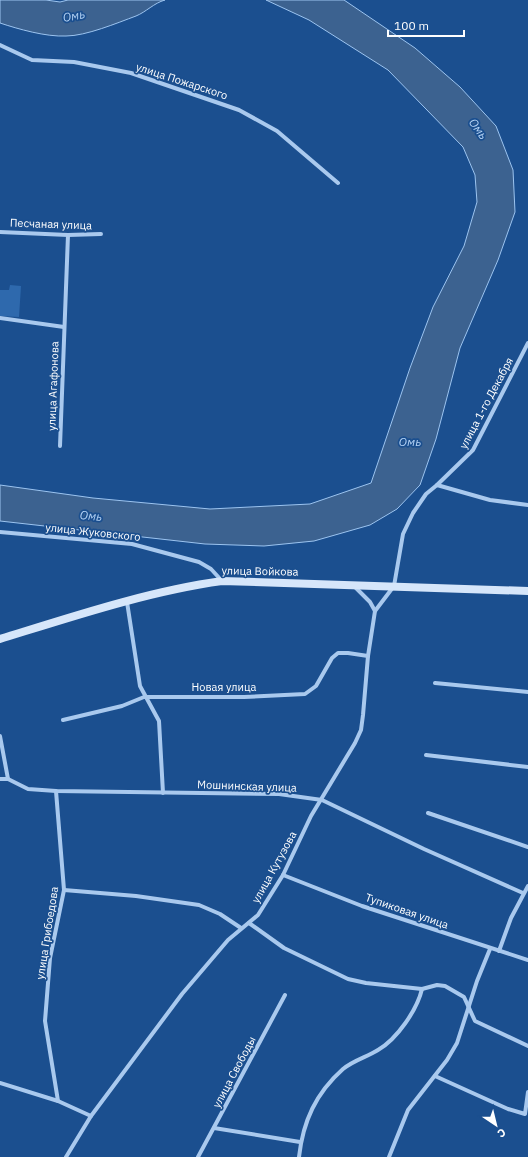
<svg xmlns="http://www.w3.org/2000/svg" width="528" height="1157" font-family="'IBM Plex Sans',sans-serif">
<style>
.green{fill:#2e69ad}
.water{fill:#3c6290;stroke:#9cc4f0}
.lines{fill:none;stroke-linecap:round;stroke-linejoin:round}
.minor{stroke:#a9c9ee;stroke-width:4}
.secondary{stroke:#d6e6fa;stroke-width:8}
.labels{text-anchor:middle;stroke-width:3.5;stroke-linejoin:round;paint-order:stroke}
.street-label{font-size:11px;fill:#fff;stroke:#1b4f8f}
.water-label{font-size:12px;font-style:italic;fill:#b5d3f5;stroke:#1b4f8f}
</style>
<rect width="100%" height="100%" fill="#1b4f8f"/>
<path class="green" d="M 10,285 L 21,286 L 19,317 L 0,316 L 0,290 L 9,290 Z"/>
<g class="water">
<path d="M 0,0 L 46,0 L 60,2 L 68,0 L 165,0 C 154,3 146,12 136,16 C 117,23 86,36 66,36 C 46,37 18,29 0,23 Z"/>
<path d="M 266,0 L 344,0 L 415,48 L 460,87 L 496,126 L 513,170 L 515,212 L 498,260 L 460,348 L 436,439 L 420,485 L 397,509 L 370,525 L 314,541 L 264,546 L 205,544 L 0,521 L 0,485 L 93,498 L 210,509 L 310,504 L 371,483 L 410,368 L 433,307 L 464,246 L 477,202 L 475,175 L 463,147 L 388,70 L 309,20 Z"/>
</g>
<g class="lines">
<g class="minor">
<path d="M 0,45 L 32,60 L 74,62 L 131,73 L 239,110 L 277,131 L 338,183"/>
<path d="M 0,232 L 68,235 L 101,234"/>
<path d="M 0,318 L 64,327"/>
<path d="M 60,446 L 68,235"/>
<path d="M 437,485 L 473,450 L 528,343"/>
<path d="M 0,532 L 132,544 L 199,562 L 211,569 L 222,581"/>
<path d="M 355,587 L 370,602 L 375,611"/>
<path d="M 127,602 L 140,686 L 159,721 L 163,793"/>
<path d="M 435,683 L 528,692"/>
<path d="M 63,720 L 122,706 L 144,697 L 244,697 L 305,694 L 316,686 L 332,658 L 338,653 L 348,653 L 368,656"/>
<path d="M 0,736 L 8,779"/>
<path d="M 426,755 L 528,767"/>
<path d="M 0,779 L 8,779 L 28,789 L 56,791 L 279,794 L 322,800 L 424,849 L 523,893"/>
<path d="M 56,791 L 64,890 L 50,958 L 45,1021 L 58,1101"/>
<path d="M 428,813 L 528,847"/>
<path d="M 283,875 L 362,906 L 528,960"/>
<path d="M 64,890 L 136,896 L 199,905 L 220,914 L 241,928"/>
<path d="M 249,923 L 284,948 L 348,979 L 366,983 L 422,989 L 437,985 L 445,986 L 464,997 L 475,1021 L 528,1046"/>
<path d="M 499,951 L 511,918 L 528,886"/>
<path d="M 435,1076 L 508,1109 L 525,1114 L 528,1092"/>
<path d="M 0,1083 L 58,1101 L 91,1116"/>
<path d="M 214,1128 L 300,1142"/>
<path d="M 66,1157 L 91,1116 L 182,994 L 228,940 L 258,915 L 283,875 L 311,816 L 355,743 L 361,730 L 363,715 L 368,656 L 375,611 L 394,586 L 403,534 L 413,513 L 426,494 L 437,485 L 490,500 L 528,505"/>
<path d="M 198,1157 L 285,995"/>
<path d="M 299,1157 C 303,1121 316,1093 343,1069 C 354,1060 367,1057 378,1050 C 397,1039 417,1010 422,989"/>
<path d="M 389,1157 L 408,1110 L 447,1060 L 457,1043 L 477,981 L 490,949"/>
</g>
<path class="secondary" d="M 0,639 C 71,617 149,591 222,581 L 528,591"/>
</g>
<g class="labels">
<g class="street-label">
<text transform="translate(182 81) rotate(18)" y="4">улица Пожарского</text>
<text transform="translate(51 224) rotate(2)" y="4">Песчаная улица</text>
<text transform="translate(53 386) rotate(-88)" y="4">улица Агафонова</text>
<text transform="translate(486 403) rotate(-62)" y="4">улица 1-го Декабря</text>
<text transform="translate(93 532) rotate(6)" y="4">улица Жуковского</text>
<text transform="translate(260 571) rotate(1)" y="4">улица Войкова</text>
<text x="224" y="691">Новая улица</text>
<text transform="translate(247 786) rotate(2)" y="4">Мошнинская улица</text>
<text transform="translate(274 867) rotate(-61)" y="4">улица Кутузова</text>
<text transform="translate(407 911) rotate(19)" y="4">Тупиковая улица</text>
<text transform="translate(47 933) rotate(-81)" y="4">улица Грибоедова</text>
<text transform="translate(234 1072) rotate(-62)" y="4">улица Свободы</text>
</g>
<g class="water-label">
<text transform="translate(74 16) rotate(-11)" y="4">Омь</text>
<text transform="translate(478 129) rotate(54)" y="4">Омь</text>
<text x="410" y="446">Омь</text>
<text transform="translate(91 516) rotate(5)" y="4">Омь</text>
</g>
</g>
<g transform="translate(496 1125) rotate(145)" stroke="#1b4f8f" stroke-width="3" paint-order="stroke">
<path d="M0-3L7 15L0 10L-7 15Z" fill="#ffffff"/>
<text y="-6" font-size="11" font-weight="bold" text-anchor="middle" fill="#ffffff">С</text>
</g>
<path d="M388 30v6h76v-6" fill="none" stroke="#ffffff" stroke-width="2"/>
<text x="394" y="30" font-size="12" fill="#ffffff" stroke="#1b4f8f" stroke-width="3" paint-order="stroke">100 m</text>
</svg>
